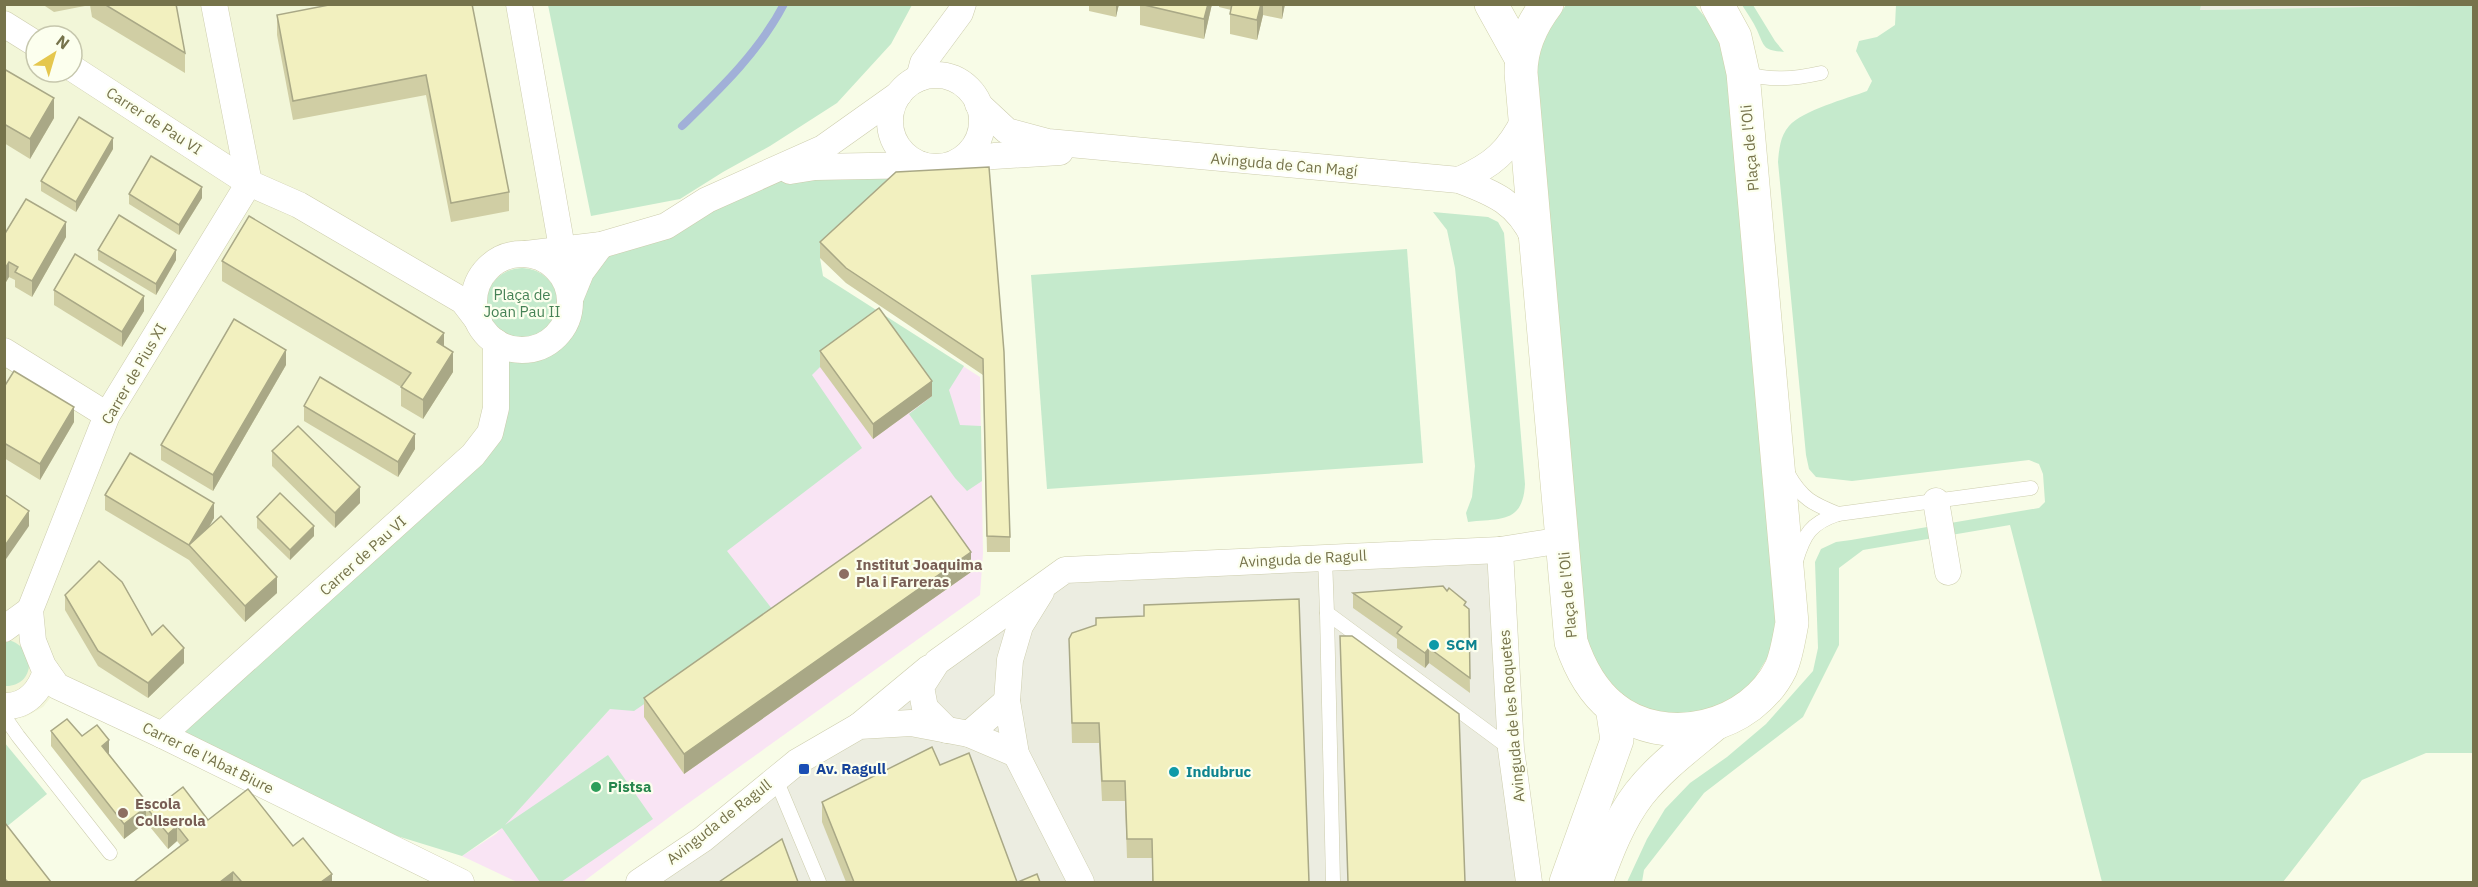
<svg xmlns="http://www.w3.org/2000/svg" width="2478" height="887" font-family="'IBM Plex Sans',sans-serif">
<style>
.residential{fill:#f2f6d8;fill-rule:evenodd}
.industrial{fill:#ecede1}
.education{fill:#f9e4f4}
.green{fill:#c5eacc}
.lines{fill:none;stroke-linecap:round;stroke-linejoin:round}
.stream{stroke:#a1b0d8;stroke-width:8}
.lane-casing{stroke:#cdcdad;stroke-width:15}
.street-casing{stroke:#cdcdad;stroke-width:27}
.secondary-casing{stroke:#d0d1aa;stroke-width:34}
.lane{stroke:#fff;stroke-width:14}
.street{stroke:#fff;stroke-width:26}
.secondary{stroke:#fff;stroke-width:33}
.wall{fill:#d0cea4}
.shaded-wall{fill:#a9a886}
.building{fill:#f2f0bf;stroke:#a9a886;stroke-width:1.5}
.education-dot{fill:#8d6e63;stroke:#fcffee;stroke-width:2}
.culture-dot{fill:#0f9aa8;stroke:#fcffee;stroke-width:2}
.transit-dot{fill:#1a4fb4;stroke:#fcffee;stroke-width:2}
.leisure-dot{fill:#2e9e5b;stroke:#fcffee;stroke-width:2}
.labels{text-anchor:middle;stroke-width:4.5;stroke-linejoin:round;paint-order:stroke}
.street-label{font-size:15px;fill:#76734b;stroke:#fcffee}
.park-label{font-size:15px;fill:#468256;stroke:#fcffee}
.education-label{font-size:15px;font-weight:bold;fill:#785e54;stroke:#fcffee;text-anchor:start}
.culture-label{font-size:15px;font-weight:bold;fill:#0d838f;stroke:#fcffee;text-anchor:start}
.transit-label{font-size:15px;font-weight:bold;fill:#164399;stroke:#fcffee;text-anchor:start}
.leisure-label{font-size:15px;font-weight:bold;fill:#27864d;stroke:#fcffee;text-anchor:start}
</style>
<rect width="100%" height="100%" fill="#f8fce7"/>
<path class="residential" d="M 5,5 L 519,5 L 560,233 L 495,263 L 479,282 L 475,297 L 479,322 L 487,334 L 485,439 L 162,735 L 62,673 L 55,692 L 43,707 L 25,717 L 5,720 ZM 36,36 L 72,36 L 72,72 L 36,72 Z"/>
<g class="industrial">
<path d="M 2201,4 L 2474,5 L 2200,10 Z"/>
<path d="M 1500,550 L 1529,882 L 634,882 L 1065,570 Z"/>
</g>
<path class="education" d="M 823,277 L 980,377 L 983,553 L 980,595 L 676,812 L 583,882 L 517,882 L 462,856 L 496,834 L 652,663 Z"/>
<g class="green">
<path d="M 1694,4 L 1715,29 L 1727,62 L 1776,614 L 1772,650 L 1750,686 L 1715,712 L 1649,714 L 1617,695 L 1587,650 L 1536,56 L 1543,38 L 1566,5 Z"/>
<path d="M 548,5 L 548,4 L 912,5 L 891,44 L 837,103 L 770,146 L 723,172 L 680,199 L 591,216 Z"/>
<path d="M 1742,5 L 1753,5 L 1775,41 L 1784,52 C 1763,50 1765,48 1757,30 C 1753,21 1747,13 1742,5 Z"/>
<path d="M 1896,5 L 2201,5 L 2200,10 L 2473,5 L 2473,753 L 2426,753 L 2362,780 L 2283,882 L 2102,882 L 2010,525 L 1863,550 L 1839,568 L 1839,645 L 1803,717 L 1704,793 L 1644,870 L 1642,882 L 1627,882 L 1647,839 L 1665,809 L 1690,783 L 1727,757 L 1766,724 L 1813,671 L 1818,648 L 1815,562 L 1821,549 L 1836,542 L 1851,540 L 2039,508 L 2045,502 L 2043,474 L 2039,464 L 2029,460 L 1852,481 L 1816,477 L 1809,469 L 1806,455 L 1778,162 C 1779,150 1780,136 1789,126 C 1803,110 1846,99 1867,91 L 1872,81 L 1856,51 L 1859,41 L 1877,37 L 1895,25 Z"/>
<path d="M 922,165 L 820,258 L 823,276 L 964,366 L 949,390 L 960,425 L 981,426 L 982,481 L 967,491 L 955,478 L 909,414 L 932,396 L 820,367 L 812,375 L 862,448 L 727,551 L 776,614 L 634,711 L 610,709 L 505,825 L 608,755 L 653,819 L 561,882 L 540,882 L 502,828 L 462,856 L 316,811 L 162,735 L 473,455 L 507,348 L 527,350 L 542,346 L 555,338 L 565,325 L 587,263 L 755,180 Z"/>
<path d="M 1433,212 L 1488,217 L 1498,222 L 1504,233 L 1525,484 C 1523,524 1500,518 1468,522 L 1466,513 L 1472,497 L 1475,466 L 1455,268 L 1447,230 Z"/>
<path d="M 1407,249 L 1423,463 L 1047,489 L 1031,275 Z"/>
<circle cx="522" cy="304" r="36"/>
<path d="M 5,639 C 39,646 35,687 5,686 Z"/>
<path d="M 4,742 L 47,794 L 5,828 L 4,828 Z"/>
</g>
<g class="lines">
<path class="stream" d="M 682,126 C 720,89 759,52 784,4"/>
<g class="lane-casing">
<g id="lane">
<path d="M 1744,73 C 1770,81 1794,79 1821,73"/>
<path d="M 1788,474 C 1802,499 1813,504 1838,514"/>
<path d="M 1325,558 L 1327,613 L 1511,749"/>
<path d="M 1796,561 C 1804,534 1811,523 1838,514 L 2031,488"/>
<path d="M 1327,613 L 1333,882"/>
<path d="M 4,716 L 18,736 L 110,853"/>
<path d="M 775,777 L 819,882"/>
</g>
</g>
<g class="street-casing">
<g id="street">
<path d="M 214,4 L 249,183 L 107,415 L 30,610 L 33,641 L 43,666 L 57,686 L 162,735 L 461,882"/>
<path d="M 519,4 L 565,265"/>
<path d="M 4,24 L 36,44"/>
<path d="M 72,68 L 249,183 L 299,205 L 463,301 L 479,322"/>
<circle cx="936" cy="121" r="46"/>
<path d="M 919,78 L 923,63 L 960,13 L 963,4"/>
<path d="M 978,104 L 1007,131 L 1048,142 L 1459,180 C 1494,193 1518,203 1534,239"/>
<path d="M 960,161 L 994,156 L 1060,152"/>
<path d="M 790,171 L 815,167 L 922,165"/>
<path d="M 1459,180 C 1493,165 1508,152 1525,118"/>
<path d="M 526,254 L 601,245 L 666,226 L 707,200 L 823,148 L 899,94"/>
<circle cx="522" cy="302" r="48"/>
<path d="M 570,299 L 581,272 L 601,245"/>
<path d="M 4,351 L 107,415"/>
<path d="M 1936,501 L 1948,572"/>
<path d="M 1500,550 L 1511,749 L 1529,882"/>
<path d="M 1041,592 L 1020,626 L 1010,660 L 1007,701 L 1016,754 L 1081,882"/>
<path d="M 4,629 L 30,610"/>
<path d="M 4,706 C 27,707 40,690 46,671"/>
<path d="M 859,726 L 929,668"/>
<path d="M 947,730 L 925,708 L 921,687 L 937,662 L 1065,570 L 1500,550 L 1563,540"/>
<path d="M 969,734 L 1007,701"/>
<path d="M 162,735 L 473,455 L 490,433 L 496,408 L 496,342"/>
<path d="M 639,882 L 703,839 L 797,762 L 859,726 L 911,723 L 969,734 L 1016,754"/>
</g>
</g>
<g class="secondary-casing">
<g id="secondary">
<path d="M 1491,4 L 1521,58"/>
<path d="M 1547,4 C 1531,25 1521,47 1521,73 L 1571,642 C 1579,666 1591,690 1612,707 C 1665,750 1752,728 1781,668 C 1787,654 1789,638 1792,623 L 1743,73 L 1735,37 L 1717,4"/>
<path d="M 1566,882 L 1617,740 L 1612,707"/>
<path d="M 1596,882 C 1607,852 1619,820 1639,794 C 1660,767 1689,746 1715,724"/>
</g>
</g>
<use href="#lane" class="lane"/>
<use href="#street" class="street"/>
<use href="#secondary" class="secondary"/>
</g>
<g class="wall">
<path d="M 42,4 L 176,4 L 185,53 L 185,73 L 92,17 L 90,5 L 54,12 Z"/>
<path d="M 472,4 L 509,192 L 509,211 L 451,222 L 426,95 L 293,120 L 277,35 L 277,15 Z"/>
<path d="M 1089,4 L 1119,4 L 1116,17 L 1089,11 Z"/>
<path d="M 1140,4 L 1212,4 L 1204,39 L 1140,25 Z"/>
<path d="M 1219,4 L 1285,4 L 1282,19 L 1263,15 L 1257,40 L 1230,34 L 1230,14 L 1231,10 L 1219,7 Z"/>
<path d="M 4,69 L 54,118 L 30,159 L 4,143 Z"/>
<path d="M 113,149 L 76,212 L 41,191 L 41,181 Z"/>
<path d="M 989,167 L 1010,537 L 1010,552 L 987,552 L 983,375 L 846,283 L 820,258 L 820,242 Z"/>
<path d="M 129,194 L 202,198 L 179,235 L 129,204 Z"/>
<path d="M 4,235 L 66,237 L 32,297 L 15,287 L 15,280 L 9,277 L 6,282 L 4,281 Z"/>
<path d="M 98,250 L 176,260 L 156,295 L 98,260 Z"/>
<path d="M 222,261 L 444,346 L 453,372 L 423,419 L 401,406 L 401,387 L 222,281 Z"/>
<path d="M 54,290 L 144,311 L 122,347 L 54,305 Z"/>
<path d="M 820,351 L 932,396 L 873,439 L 820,367 Z"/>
<path d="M 286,365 L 213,491 L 161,460 L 161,445 Z"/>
<path d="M 4,387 L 74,422 L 40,480 L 4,458 Z"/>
<path d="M 304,406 L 415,449 L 398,477 L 304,421 Z"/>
<path d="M 272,451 L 360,503 L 335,528 L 272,466 Z"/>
<path d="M 105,495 L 214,518 L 208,528 L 277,593 L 245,622 L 189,560 L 105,510 Z"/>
<path d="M 257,517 L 314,536 L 290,560 L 257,528 Z"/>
<path d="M 971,572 L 684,774 L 644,717 L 644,698 Z"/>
<path d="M 1353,593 L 1466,606 L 1469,609 L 1470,693 L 1429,663 L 1425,668 L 1397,648 L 1397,639 L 1353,608 Z"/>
<path d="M 65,595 L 152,635 L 184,663 L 148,698 L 98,666 L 65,610 Z"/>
<path d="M 1144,605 L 1309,882 L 1152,882 L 1152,858 L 1127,858 L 1125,801 L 1102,801 L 1099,743 L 1072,743 L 1069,639 L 1144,616 Z"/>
<path d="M 1340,636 L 1465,882 L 1348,882 Z"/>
<path d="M 51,731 L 82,736 L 109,754 L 153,810 L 208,820 L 293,846 L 332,882 L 134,882 L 181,846 L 177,841 L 168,849 L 146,822 L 124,839 L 51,746 Z"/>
<path d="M 940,765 L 1017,882 L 846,882 L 822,822 L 822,802 Z"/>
</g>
<g class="shaded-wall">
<path d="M 1116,4 L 1119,4 L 1116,17 Z"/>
<path d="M 1208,4 L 1212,4 L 1204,39 L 1204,19 Z"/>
<path d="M 1261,4 L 1263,4 L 1263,15 L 1257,40 L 1257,20 Z"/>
<path d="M 1282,4 L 1285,4 L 1282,19 Z"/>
<path d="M 54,98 L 54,118 L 30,159 L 30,139 Z"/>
<path d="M 113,138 L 113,149 L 76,212 L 76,202 Z"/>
<path d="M 202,187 L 202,198 L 179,235 L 179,225 Z"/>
<path d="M 66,222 L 66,237 L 32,297 L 32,281 Z"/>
<path d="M 176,250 L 176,260 L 156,295 L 156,284 Z"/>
<path d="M 9,262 L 9,277 L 6,282 L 6,267 Z"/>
<path d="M 144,296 L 144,311 L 122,347 L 122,332 Z"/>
<path d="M 444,333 L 444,352 L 437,342 Z"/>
<path d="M 286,350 L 286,365 L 213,491 L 213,475 Z"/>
<path d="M 453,352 L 453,372 L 423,419 L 423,400 Z"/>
<path d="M 932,381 L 932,396 L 873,439 L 873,424 Z"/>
<path d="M 74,407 L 74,422 L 40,480 L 40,464 Z"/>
<path d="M 415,434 L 415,449 L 398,477 L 398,462 Z"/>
<path d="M 360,487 L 360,503 L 335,528 L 335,513 Z"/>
<path d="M 214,503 L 214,518 L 195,551 L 189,545 Z"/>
<path d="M 29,511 L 29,526 L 4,562 L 4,547 Z"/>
<path d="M 314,526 L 314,536 L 290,560 L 290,550 Z"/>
<path d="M 971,552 L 971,572 L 684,774 L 684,754 Z"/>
<path d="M 277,577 L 277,593 L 245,622 L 245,606 Z"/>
<path d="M 184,648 L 184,663 L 148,698 L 148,683 Z"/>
<path d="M 1429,648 L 1429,663 L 1425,668 L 1425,653 Z"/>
<path d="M 109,740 L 109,756 L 102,746 Z"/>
<path d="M 146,807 L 146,822 L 124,839 L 124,824 Z"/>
<path d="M 177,826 L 177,841 L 168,849 L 168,834 Z"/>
<path d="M 233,872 L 233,882 L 220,882 Z"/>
<path d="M 332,874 L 332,882 L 321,882 Z"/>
</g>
<g class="building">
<path d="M 104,4 L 176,4 L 185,53 Z"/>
<path d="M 334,4 L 472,4 L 509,192 L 451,203 L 426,75 L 293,101 L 277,15 Z"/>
<path d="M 1140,4 L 1208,4 L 1204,19 Z"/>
<path d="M 1232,4 L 1261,4 L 1257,20 L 1230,14 Z"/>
<path d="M 4,69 L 54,98 L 30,139 L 4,124 Z"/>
<path d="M 79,117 L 113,138 L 76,202 L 41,181 Z"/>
<path d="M 151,156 L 202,187 L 179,225 L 129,194 Z"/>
<path d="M 989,167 L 1004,352 L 1010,537 L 987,536 L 983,359 L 846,268 L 820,242 L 896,172 Z"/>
<path d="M 26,199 L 66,222 L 32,281 L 15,272 L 18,267 L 9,262 L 6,267 L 4,266 L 4,235 Z"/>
<path d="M 119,215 L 176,250 L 156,284 L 98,250 Z"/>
<path d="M 249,216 L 444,333 L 437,342 L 453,352 L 423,400 L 401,387 L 411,373 L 222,261 Z"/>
<path d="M 75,254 L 144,296 L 122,332 L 54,290 Z"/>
<path d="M 879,308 L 932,381 L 873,424 L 820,351 Z"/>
<path d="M 234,319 L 286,350 L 213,475 L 161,445 Z"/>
<path d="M 14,371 L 74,407 L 40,464 L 4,443 L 4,387 Z"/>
<path d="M 320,377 L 415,434 L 398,462 L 304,406 Z"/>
<path d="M 298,426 L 360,487 L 335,513 L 272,451 Z"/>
<path d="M 130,453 L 214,503 L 189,545 L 221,516 L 277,577 L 245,606 L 189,545 L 105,495 Z"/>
<path d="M 280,493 L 314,526 L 290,550 L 257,517 Z"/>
<path d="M 4,494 L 29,511 L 4,547 Z"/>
<path d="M 931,496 L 971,552 L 684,754 L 644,698 Z"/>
<path d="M 99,561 L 122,582 L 152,635 L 163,625 L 184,648 L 148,683 L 98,651 L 65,595 Z"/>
<path d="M 1443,586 L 1447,591 L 1449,588 L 1466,602 L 1464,605 L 1469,609 L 1470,678 L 1429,648 L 1425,653 L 1397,633 L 1402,627 L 1353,593 Z"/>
<path d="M 1299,599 L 1309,882 L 1153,882 L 1152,839 L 1127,839 L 1125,781 L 1102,781 L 1099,723 L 1072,723 L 1069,639 L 1072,633 L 1096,625 L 1096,618 L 1144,616 L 1144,605 Z"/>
<path d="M 1340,636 L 1352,636 L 1459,714 L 1465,882 L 1348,882 Z"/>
<path d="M 67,719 L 82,736 L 97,725 L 109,740 L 102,746 L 153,810 L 183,787 L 208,820 L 248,789 L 293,846 L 303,838 L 332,874 L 321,882 L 239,882 L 241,881 L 233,872 L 220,882 L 134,882 L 188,840 L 177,826 L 168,834 L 146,807 L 124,824 L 51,731 Z"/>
<path d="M 932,747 L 940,765 L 969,753 L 1017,882 L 854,882 L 822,802 Z"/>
<path d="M 5,823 L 51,882 L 8,882 L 4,878 Z"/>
<path d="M 782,839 L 798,882 L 719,882 Z"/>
<path d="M 1037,874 L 1040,882 L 1018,882 Z"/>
</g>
<g class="education-dot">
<circle cx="844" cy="574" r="6"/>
<circle cx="123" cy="813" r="6"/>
</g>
<g class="culture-dot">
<circle cx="1434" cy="645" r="6"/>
<circle cx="1174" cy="772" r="6"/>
</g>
<rect class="transit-dot" x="798" y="763" width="12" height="12" rx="3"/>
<circle class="leisure-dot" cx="596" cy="787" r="6"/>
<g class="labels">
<g class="street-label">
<text transform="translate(154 121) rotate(33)" y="5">Carrer de Pau VI</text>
<text transform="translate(1750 148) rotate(-95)" y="5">Plaça de l'Oli</text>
<text transform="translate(1284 165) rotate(5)" y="5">Avinguda de Can Magí</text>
<text transform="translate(134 374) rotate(-60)" y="5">Carrer de Pius XI</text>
<text transform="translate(363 556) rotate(-42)" y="5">Carrer de Pau VI</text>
<text transform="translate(1303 559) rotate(-3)" y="5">Avinguda de Ragull</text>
<text transform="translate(1568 595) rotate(-95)" y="5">Plaça de l'Oli</text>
<text transform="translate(1512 716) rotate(-95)" y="5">Avinguda de les Roquetes</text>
<text transform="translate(208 758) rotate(26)" y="5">Carrer de l'Abat Biure</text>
<text transform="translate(719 822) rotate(-38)" y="5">Avinguda de Ragull</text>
</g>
<g class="park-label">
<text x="522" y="300">Plaça de<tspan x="522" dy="17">Joan Pau II</tspan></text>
</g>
<g class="education-label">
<text x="856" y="570">Institut Joaquima<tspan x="856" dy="17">Pla i Farreras</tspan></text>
<text x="135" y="809">Escola<tspan x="135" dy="17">Collserola</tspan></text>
</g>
<g class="culture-label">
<text x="1446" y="650">SCM</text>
<text x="1186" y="777">Indubruc</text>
</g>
<g class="transit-label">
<text x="816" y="774">Av. Ragull</text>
</g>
<g class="leisure-label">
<text x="608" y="792">Pistsa</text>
</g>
</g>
<rect width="2478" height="887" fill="none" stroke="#76734b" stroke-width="12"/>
<g transform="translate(54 54) rotate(37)"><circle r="28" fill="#fcffee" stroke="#c6c7ad" stroke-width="1.5"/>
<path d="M0-4.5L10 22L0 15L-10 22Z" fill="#e5c74d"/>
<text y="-9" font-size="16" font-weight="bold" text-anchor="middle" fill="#76734b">N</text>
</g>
</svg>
